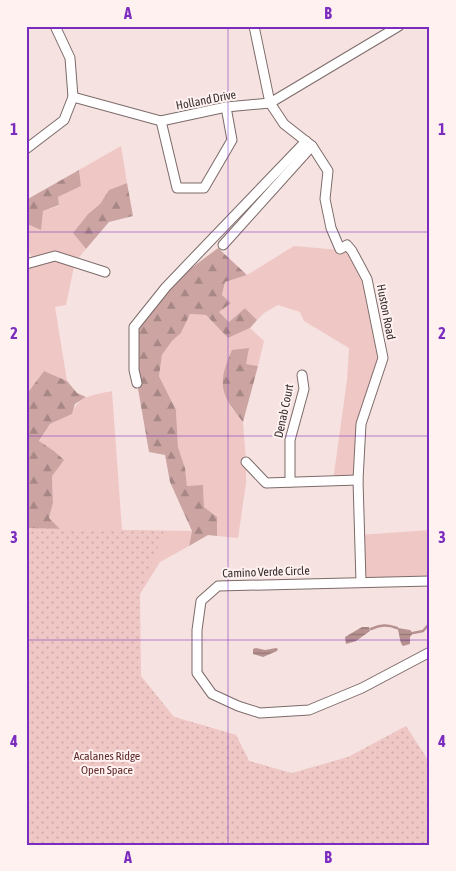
<svg xmlns="http://www.w3.org/2000/svg" width="456" height="871" font-family="'Asap Condensed',sans-serif">
<style>
.grass{fill:#efc7c5}
.forest{fill:url(#forest-firs)}
.park{fill:url(#park-dots)}
.water{fill:url(#water-rules)}
.lines{fill:none;stroke-linecap:round;stroke-linejoin:round}
.stream{stroke:#b6918f;stroke-width:2.5}
.minor-casing{stroke:#7c6b69;stroke-width:11}
.minor{stroke:#fff;stroke-width:9}
.grid{fill:none;stroke:#7b2cbf;stroke-width:1;stroke-opacity:0.55}
.labels{text-anchor:middle;stroke-width:4;stroke-linejoin:round;paint-order:stroke}
.street-label{font-size:12px;fill:#362e2e;stroke:#fef1f0}
.park-label{font-size:12px;fill:#602c2b;stroke:#fef1f0}
.neatline{fill:none;stroke:#7b2cbf;stroke-width:2}
.grid-label{font-size:16px;text-anchor:middle;font-weight:bold;fill:#7b2cbf}
</style>
<defs>
<pattern id="forest-firs" width="22" height="20" patternUnits="userSpaceOnUse" patternTransform="scale(1.25)"><rect width="22" height="20" fill="#cca5a3"/><path d="M5 1l3.5 6h-7zM16 11l3.5 6h-7z" fill="#a68785"/></pattern>
<pattern id="park-dots" width="8" height="8" patternUnits="userSpaceOnUse" patternTransform="scale(1.25)"><rect width="8" height="8" fill="#efc7c5"/><path d="M2 2h.1M6 6h.1" fill="none" stroke="#ceabaa" stroke-width="1.8" stroke-linecap="round"/></pattern>
<pattern id="water-rules" width="6" height="5" patternUnits="userSpaceOnUse" patternTransform="scale(1.25)"><rect width="6" height="5" fill="#b6918f"/><path d="M0 2.5h6" fill="none" stroke="#957775"/></pattern>
</defs>
<rect width="100%" height="100%" fill="#f6e2e1"/>
<g class="grass">
<path d="M 121,146 L 127,183 L 109,190 L 100,204 L 88,214 L 73,233 L 86,249 L 75,262 L 66,305 L 55,307 L 67,381 L 44,371 L 26,395 L 26,264 L 33,262 L 26,242 L 26,226 L 30,225 L 43,211 L 59,206 L 58,197 L 81,186 L 79,170 Z"/>
<path d="M 294,246 L 352,251 L 367,279 L 383,358 L 361,424 L 358,480 L 333,481 L 347,380 L 349,348 L 304,321 L 300,312 L 278,305 L 264,313 L 257,320 L 245,308 L 229,322 L 219,312 L 231,303 L 222,295 L 225,282 L 247,275 Z"/>
<path d="M 190,314 L 206,315 L 228,338 L 250,328 L 264,341 L 258,366 L 245,364 L 249,348 L 231,408 L 243,422 L 246,462 L 246,483 L 238,538 L 217,536 L 217,518 L 204,507 L 203,486 L 187,486 L 185,468 L 178,447 L 176,410 L 159,376 L 162,355 L 172,341 L 181,333 Z"/>
<path d="M 112,391 L 122,530 L 192,531 L 189,546 L 160,562 L 140,594 L 140,625 L 124,669 L 174,717 L 236,735 L 249,761 L 267,766 L 26,845 L 26,574 L 49,518 L 53,503 L 52,476 L 54,451 L 39,442 L 50,424 L 72,414 C 78,395 95,395 112,391 Z"/>
<path d="M 430,530 L 430,581 L 361,582 L 359,535 Z"/>
</g>
<g class="forest">
<path d="M 79,170 L 81,186 L 58,197 L 59,205 L 43,211 L 41,230 L 30,225 L 26,226 L 26,200 Z"/>
<path d="M 127,183 L 133,216 L 109,222 L 86,249 L 73,233 L 88,214 L 100,204 L 109,190 Z"/>
<path d="M 218,248 L 247,275 L 225,282 L 222,295 L 231,303 L 219,312 L 229,322 L 245,308 L 257,320 L 250,328 L 228,338 L 206,315 L 190,314 L 181,333 L 172,341 L 162,355 L 159,376 L 176,410 L 178,447 L 185,468 L 187,486 L 203,485 L 204,507 L 217,517 L 217,536 L 208,535 L 189,546 L 192,531 L 170,482 L 165,455 L 149,452 L 137,383 L 134,327 L 166,287 Z"/>
<path d="M 249,348 L 246,364 L 258,366 L 243,422 C 220,394 217,384 232,350 Z"/>
<path d="M 44,371 L 67,381 L 77,393 L 86,397 L 75,404 L 72,414 L 50,424 L 39,441 L 54,451 L 64,460 L 52,476 L 53,503 L 49,518 L 60,529 L 26,574 L 26,395 Z"/>
</g>
<path class="park" d="M 26,528 L 164,531 L 140,594 L 141,676 L 174,717 L 236,735 L 249,761 L 292,773 L 348,757 L 406,726 L 430,763 L 430,845 L 26,845 Z"/>
<g class="water">
<path d="M 362,627 L 369,627 L 370,631 L 356,641 L 346,644 L 345,637 Z"/>
<path d="M 397,628 L 410,630 L 413,633 L 410,637 L 410,644 L 403,646 C 399,642 400,633 397,628 Z"/>
<path d="M 256,648 L 265,650 L 276,648 L 278,649 L 277,651 L 263,657 L 253,654 L 253,649 Z"/>
</g>
<g class="lines">
<g class="stream">
<path d="M 371,629 C 380,625 387,624 397,628"/>
<path d="M 413,633 L 423,631 L 430,623"/>
</g>
<g class="minor-casing">
<g id="minor">
<path d="M 55,26 L 70,58 L 73,97"/>
<path d="M 254,26 L 270,103 L 284,124 L 312,146 L 328,171 L 325,199 L 331,228 L 340,249 L 347,245 L 352,251 L 367,279 L 383,358 L 361,424 L 358,480 L 361,582"/>
<path d="M 161,121 L 177,188 L 204,188 L 232,140 L 226,107"/>
<path d="M 26,149 L 64,120 L 73,97 L 161,121 L 226,107 L 270,103 L 399,26"/>
<path d="M 223,245 L 312,146"/>
<path d="M 26,264 L 55,256 L 105,272"/>
<path d="M 137,383 L 134,370 L 134,327 L 166,287 L 306,141"/>
<path d="M 246,462 L 266,483 L 358,480"/>
<path d="M 290,482 L 290,440 L 304,389 L 302,375"/>
<path d="M 430,581 L 218,586 L 201,601 L 197,630 L 197,673 L 212,694 L 238,706 L 260,713 L 309,710 L 362,688 L 430,652"/>
</g>
</g>
<use href="#minor" class="minor"/>
</g>
<path class="grid" d="M 228,26 L 228,845M 26,232 L 430,232M 26,436 L 430,436M 26,640 L 430,640"/>
<g class="labels">
<g class="street-label">
<text transform="translate(206 100) rotate(-11)" y="4">Holland Drive</text>
<text transform="translate(386 312) rotate(79)" y="4">Huston Road</text>
<text transform="translate(284 411) rotate(-78)" y="4">Denab Court</text>
<text transform="translate(266 572) rotate(-2)" y="4">Camino Verde Circle</text>
</g>
<g class="park-label">
<text x="107" y="760">Acalanes Ridge<tspan x="107" dy="14">Open Space</tspan></text>
</g>
</g>
<rect width="456" height="871" fill="none" stroke="#fef1f0" stroke-width="55"/>
<rect x="28" y="28" width="400" height="816" class="neatline"/>
<g class="grid-label">
<text x="128" y="19">A</text>
<text x="328" y="19">B</text>
<text x="14" y="135">1</text>
<text x="442" y="135">1</text>
<text x="14" y="339">2</text>
<text x="442" y="339">2</text>
<text x="14" y="543">3</text>
<text x="442" y="543">3</text>
<text x="14" y="747">4</text>
<text x="442" y="747">4</text>
<text x="128" y="863">A</text>
<text x="328" y="863">B</text>
</g>
</svg>
